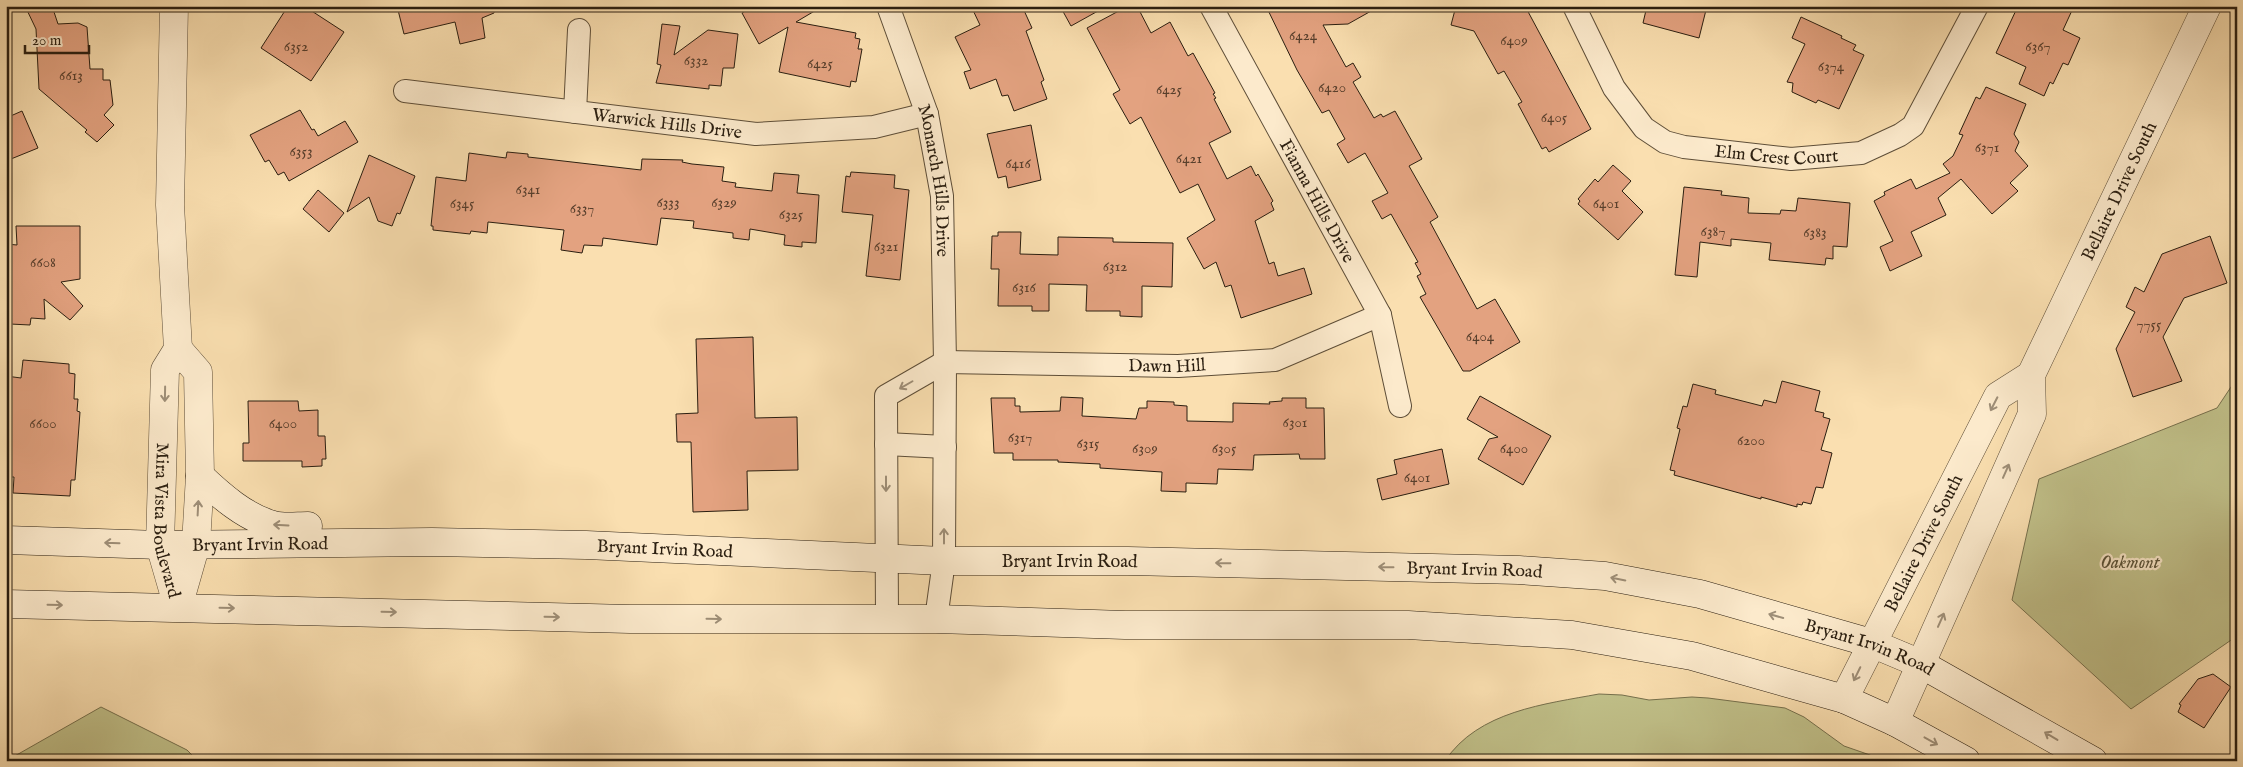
<svg xmlns="http://www.w3.org/2000/svg" width="2243" height="767" font-family="'IM FELL English',serif">
<style>
.green{fill:#c1c18a;stroke:#76704d}
.building{fill:#e3a280;stroke:#2a1e10}
.lines{fill:none;stroke-linecap:round;stroke-linejoin:round}
.minor-casing{stroke:#5e4e38;stroke-width:24}
.tertiary-casing{stroke:#5e4e38;stroke-width:29}
.secondary-casing{stroke:#2a1e10;stroke-width:29}
.minor{stroke:#fceacc;stroke-width:22}
.tertiary{stroke:#fceacc;stroke-width:28}
.secondary{stroke:#fceacc;stroke-width:28}
.oneway{stroke:#9e8e77}
.labels{text-anchor:middle;stroke-width:4.5;stroke-linejoin:round;paint-order:stroke}
.number-label{font-size:15px;fill:#583f2c}
.street-label{font-size:18px;fill:#2a1e10;stroke:#fceacc}
.park-label{font-size:18px;font-style:italic;fill:#574f35;stroke:#fceacc}
</style>
<rect width="100%" height="100%" fill="#fadfb0"/>
<filter id="stains"><feTurbulence type="fractalNoise" baseFrequency=".004" numOctaves="4"/><feColorMatrix values="0 0 0 0 .2 0 0 0 0 .09 0 0 0 0 .02 0 0 0 .5 -.17"/></filter>
<radialGradient id="worn" r=".72"><stop offset=".6" stop-color="#630" stop-opacity="0"/><stop offset="1" stop-color="#630" stop-opacity=".3"/></radialGradient>
<g class="green">
<path d="M 2237,378 L 2237,636 L 2131,709 L 2012,600 L 2039,479 L 2217,408 Z"/>
<path d="M 1599,694 L 1622,695 L 1649,700 L 1692,697 L 1708,698 L 1785,708 L 1804,717 L 1844,746 L 1870,755 L 1879,761 L 1445,761 C 1478,711 1545,704 1599,694 Z"/>
<path d="M 101,707 L 187,750 L 198,761 L 6,761 Z"/>
</g>
<g class="building">
<path d="M 25,6 L 52,6 L 58,24 L 78,23 L 87,27 L 90,69 L 103,69 L 103,80 L 110,80 L 113,105 L 104,115 L 114,125 L 97,142 L 85,132 L 87,130 L 39,89 L 36,29 Z"/>
<path d="M 288,6 L 304,6 L 344,32 L 311,81 L 261,48 Z"/>
<path d="M 397,6 L 495,6 L 494,13 L 482,18 L 485,38 L 460,44 L 455,22 L 404,34 Z"/>
<path d="M 754,6 L 823,6 L 796,22 L 856,33 L 855,38 L 860,39 L 858,49 L 862,49 L 856,82 L 851,81 L 850,87 L 779,72 L 788,27 L 759,44 L 742,13 Z"/>
<path d="M 971,6 L 1022,6 L 1032,28 L 1026,31 L 1044,80 L 1041,82 L 1047,99 L 1014,111 L 1008,95 L 1002,96 L 996,79 L 970,89 L 964,72 L 971,70 L 955,37 L 980,25 Z"/>
<path d="M 1060,6 L 1107,6 L 1071,26 Z"/>
<path d="M 1128,6 L 1137,6 L 1151,33 L 1170,22 L 1188,56 L 1193,53 L 1215,93 L 1213,94 L 1216,98 L 1214,99 L 1231,132 L 1209,143 L 1227,179 L 1251,166 L 1256,176 L 1258,174 L 1273,201 L 1271,203 L 1274,210 L 1255,221 L 1269,264 L 1274,262 L 1278,276 L 1304,268 L 1312,294 L 1241,318 L 1231,285 L 1225,287 L 1216,262 L 1204,269 L 1187,238 L 1215,220 L 1198,184 L 1180,193 L 1141,117 L 1130,124 L 1113,94 L 1120,90 L 1087,28 Z"/>
<path d="M 1266,6 L 1380,6 L 1348,24 L 1323,25 L 1346,67 L 1353,63 L 1361,77 L 1353,82 L 1374,118 L 1381,114 L 1383,117 L 1395,111 L 1422,159 L 1409,166 L 1438,217 L 1430,222 L 1477,309 L 1495,299 L 1520,342 L 1470,371 L 1463,371 L 1420,297 L 1426,294 L 1417,276 L 1421,274 L 1415,263 L 1418,262 L 1391,214 L 1382,219 L 1372,201 L 1388,193 L 1365,153 L 1348,163 L 1337,144 L 1345,139 L 1329,110 L 1322,113 L 1297,70 Z"/>
<path d="M 1456,6 L 1525,6 L 1591,129 L 1549,152 L 1546,147 L 1542,149 L 1518,104 L 1522,102 L 1504,71 L 1498,74 L 1474,31 L 1451,25 Z"/>
<path d="M 1647,6 L 1707,6 L 1699,38 L 1643,23 Z"/>
<path d="M 2018,6 L 2074,6 L 2063,30 L 2080,38 L 2068,65 L 2063,63 L 2053,84 L 2050,82 L 2044,96 L 2019,84 L 2026,67 L 1996,53 Z"/>
<path d="M 1801,17 L 1842,36 L 1841,38 L 1856,45 L 1853,50 L 1864,55 L 1839,109 L 1818,100 L 1816,103 L 1792,92 L 1793,83 L 1787,82 L 1805,44 L 1792,38 Z"/>
<path d="M 662,24 L 680,26 L 674,55 L 708,30 L 738,34 L 734,68 L 723,68 L 721,86 L 709,85 L 709,89 L 656,83 L 661,65 L 657,64 Z"/>
<path d="M 1986,87 L 2026,104 L 2014,134 L 2019,142 L 2015,151 L 2028,166 L 2010,183 L 2018,191 L 1992,214 L 1961,179 L 1938,198 L 1946,215 L 1911,232 L 1922,256 L 1890,271 L 1880,247 L 1893,241 L 1874,201 L 1885,195 L 1884,192 L 1911,179 L 1916,189 L 1950,173 L 1943,164 L 1953,156 L 1963,135 L 1959,134 L 1976,97 L 1980,99 Z"/>
<path d="M 300,110 L 312,130 L 314,129 L 318,136 L 345,121 L 358,142 L 289,181 L 284,172 L 278,175 L 269,160 L 265,162 L 250,135 Z"/>
<path d="M 22,111 L 38,148 L 6,161 L 6,118 Z"/>
<path d="M 1031,125 L 1041,180 L 1008,188 L 1006,176 L 998,178 L 987,134 Z"/>
<path d="M 507,152 L 528,154 L 528,157 L 546,159 L 641,170 L 642,159 L 683,160 L 682,162 L 692,164 L 724,167 L 722,181 L 736,183 L 735,187 L 772,191 L 774,173 L 799,175 L 797,193 L 819,195 L 816,243 L 802,242 L 802,247 L 784,245 L 785,235 L 750,229 L 749,240 L 733,238 L 733,233 L 693,228 L 694,221 L 661,218 L 657,245 L 603,238 L 602,246 L 584,245 L 582,253 L 561,250 L 564,230 L 488,222 L 487,233 L 471,231 L 470,234 L 433,230 L 433,226 L 431,226 L 436,177 L 466,181 L 469,153 L 506,158 Z"/>
<path d="M 369,155 L 415,176 L 400,214 L 397,213 L 392,226 L 378,221 L 369,197 L 347,212 Z"/>
<path d="M 1613,165 L 1631,181 L 1622,191 L 1643,212 L 1618,240 L 1578,204 L 1580,201 L 1578,199 L 1595,179 L 1598,182 Z"/>
<path d="M 851,172 L 895,175 L 894,188 L 909,190 L 900,280 L 866,276 L 873,215 L 842,212 L 846,176 L 850,177 Z"/>
<path d="M 1684,187 L 1722,191 L 1721,195 L 1749,198 L 1748,213 L 1780,214 L 1781,210 L 1796,211 L 1798,198 L 1850,203 L 1847,247 L 1833,246 L 1833,259 L 1826,258 L 1825,265 L 1769,260 L 1771,243 L 1731,239 L 1731,246 L 1700,242 L 1697,277 L 1675,275 Z"/>
<path d="M 318,190 L 344,213 L 329,232 L 303,209 Z"/>
<path d="M 16,226 L 80,226 L 80,279 L 61,282 L 83,306 L 70,320 L 44,299 L 45,319 L 31,318 L 30,325 L 10,324 L 9,318 L 6,318 L 6,244 L 17,245 Z"/>
<path d="M 998,232 L 1021,232 L 1020,254 L 1058,255 L 1058,237 L 1113,238 L 1113,242 L 1173,243 L 1172,287 L 1142,286 L 1142,317 L 1120,316 L 1120,311 L 1086,311 L 1087,285 L 1049,284 L 1049,311 L 1032,311 L 1032,306 L 998,306 L 999,269 L 991,269 L 992,236 L 998,236 Z"/>
<path d="M 2210,236 L 2227,283 L 2184,298 L 2163,337 L 2182,381 L 2133,397 L 2116,349 L 2135,312 L 2126,307 L 2135,287 L 2144,292 L 2162,254 Z"/>
<path d="M 753,337 L 755,418 L 797,417 L 798,470 L 747,471 L 748,510 L 693,512 L 691,442 L 677,442 L 676,414 L 698,413 L 696,339 Z"/>
<path d="M 23,360 L 69,364 L 69,373 L 75,374 L 74,399 L 78,399 L 77,411 L 80,412 L 75,480 L 71,480 L 70,496 L 13,493 L 14,477 L 6,477 L 6,376 L 21,378 Z"/>
<path d="M 1782,381 L 1820,391 L 1815,411 L 1824,413 L 1823,417 L 1830,419 L 1821,450 L 1832,453 L 1823,488 L 1816,487 L 1811,504 L 1803,502 L 1802,505 L 1797,504 L 1797,507 L 1761,497 L 1761,499 L 1674,475 L 1675,471 L 1670,470 L 1680,429 L 1677,428 L 1683,406 L 1687,407 L 1693,384 L 1716,390 L 1715,394 L 1762,406 L 1764,400 L 1776,403 Z"/>
<path d="M 1480,396 L 1551,436 L 1523,485 L 1478,459 L 1489,439 L 1498,437 L 1467,419 Z"/>
<path d="M 1061,397 L 1083,398 L 1082,416 L 1136,419 L 1139,408 L 1147,408 L 1147,401 L 1174,402 L 1174,405 L 1187,406 L 1187,421 L 1233,422 L 1233,403 L 1270,404 L 1269,402 L 1282,401 L 1282,398 L 1306,398 L 1306,408 L 1324,408 L 1325,459 L 1300,459 L 1299,454 L 1254,455 L 1253,470 L 1218,469 L 1217,484 L 1186,483 L 1186,492 L 1161,491 L 1162,472 L 1100,468 L 1100,464 L 1058,462 L 1058,460 L 1013,460 L 1013,453 L 994,453 L 991,398 L 1015,398 L 1015,406 L 1020,406 L 1020,412 L 1060,411 Z"/>
<path d="M 248,401 L 298,401 L 299,411 L 318,410 L 318,436 L 325,436 L 326,459 L 322,459 L 322,466 L 302,467 L 302,461 L 243,461 L 243,443 L 249,443 Z"/>
<path d="M 1442,449 L 1449,484 L 1382,500 L 1377,479 L 1397,474 L 1394,460 Z"/>
<path d="M 2213,674 L 2231,687 L 2204,728 L 2178,712 L 2181,705 L 2179,704 L 2198,679 Z"/>
</g>
<g class="lines">
<g class="minor-casing">
<g id="minor">
<path id="s1" d="M 888,6 L 927,114 L 942,196 L 945,362 L 944,561 L 936,619"/>
<path id="s2" d="M 1211,6 L 1380,315 L 1400,406"/>
<path id="s3" d="M 1574,6 L 1614,88 L 1644,128 L 1665,142 L 1684,147 L 1791,159 L 1861,153 L 1900,135 L 1913,126 L 1977,6"/>
<path id="s4" d="M 405,91 L 756,134 L 874,127 L 927,114"/>
<path d="M 575,112 L 579,30"/>
<path id="s5" d="M 945,362 L 1178,366 L 1275,360 L 1380,315"/>
<path d="M 886,444 L 945,447"/>
<path d="M 887,621 L 886,396 L 945,362"/>
</g>
</g>
<g class="tertiary-casing">
<g id="tertiary">
<path id="s6" d="M 174,6 L 170,205 L 178,349 L 165,370 L 160,545 L 178,607"/>
<path d="M 178,349 L 198,372 L 200,476 L 196,544 L 178,607"/>
<path id="s7" d="M 1844,699 L 1998,396 L 2031,375"/>
<path id="s8" d="M 1895,722 L 2032,414 L 2031,375 L 2207,6"/>
</g>
</g>
<g class="secondary-casing">
<g id="secondary">
<path d="M 200,476 C 221,496 245,517 273,525 C 283,528 297,526 308,526"/>
<path id="s9" d="M 6,540 L 160,545 L 432,542 L 586,545 L 944,561 L 1128,561 L 1519,570 L 1605,576 L 1700,594 L 1871,643 L 1921,664 L 2093,761"/>
<path d="M 6,604 L 630,619 L 936,619 L 1125,625 L 1408,625 L 1572,635 L 1692,656 L 1844,699 L 1895,722 L 1966,761"/>
</g>
</g>
<use href="#minor" class="minor"/>
<use href="#tertiary" class="tertiary"/>
<use href="#secondary" class="secondary"/>
</g>
<defs><path id="oneway-shaft" d="M-6 0H5M1.5-3L5.5 0L1.5 3" fill="none" stroke-width="1.6" stroke-linecap="round" stroke-linejoin="round" transform="scale(1.25)"/></defs>
<g class="oneway">
<use href="#oneway-shaft" transform="translate(906 385) rotate(150)"/>
<use href="#oneway-shaft" transform="translate(165 394) rotate(91)"/>
<use href="#oneway-shaft" transform="translate(1994 404) rotate(117)"/>
<use href="#oneway-shaft" transform="translate(2006 471) rotate(-66)"/>
<use href="#oneway-shaft" transform="translate(886 484) rotate(90)"/>
<use href="#oneway-shaft" transform="translate(198 508) rotate(-87)"/>
<use href="#oneway-shaft" transform="translate(281 525) rotate(-177)"/>
<use href="#oneway-shaft" transform="translate(944 536) rotate(-90)"/>
<use href="#oneway-shaft" transform="translate(112 543) rotate(-178)"/>
<use href="#oneway-shaft" transform="translate(1223 563) rotate(-179)"/>
<use href="#oneway-shaft" transform="translate(1386 567) rotate(-179)"/>
<use href="#oneway-shaft" transform="translate(1618 579) rotate(-169)"/>
<use href="#oneway-shaft" transform="translate(55 605) rotate(1)"/>
<use href="#oneway-shaft" transform="translate(227 608) rotate(1)"/>
<use href="#oneway-shaft" transform="translate(389 612) rotate(1)"/>
<use href="#oneway-shaft" transform="translate(1776 616) rotate(-164)"/>
<use href="#oneway-shaft" transform="translate(552 617) rotate(1)"/>
<use href="#oneway-shaft" transform="translate(714 619) rotate(1)"/>
<use href="#oneway-shaft" transform="translate(1941 620) rotate(-66)"/>
<use href="#oneway-shaft" transform="translate(1857 674) rotate(116)"/>
<use href="#oneway-shaft" transform="translate(2051 736) rotate(-149)"/>
<use href="#oneway-shaft" transform="translate(1931 741) rotate(29)"/>
</g>
<g class="labels">
<g class="number-label">
<text x="1303" y="40">6424</text>
<text x="1514" y="45">6409</text>
<text x="296" y="51">6352</text>
<text x="2038" y="51">6367</text>
<text x="696" y="65">6332</text>
<text x="820" y="68">6425</text>
<text x="1831" y="71">6374</text>
<text x="71" y="80">6613</text>
<text x="1332" y="92">6420</text>
<text x="1169" y="94">6425</text>
<text x="1554" y="122">6405</text>
<text x="1987" y="152">6371</text>
<text x="301" y="156">6353</text>
<text x="1189" y="163">6421</text>
<text x="1018" y="168">6416</text>
<text x="528" y="194">6341</text>
<text x="668" y="207">6333</text>
<text x="724" y="207">6329</text>
<text x="462" y="208">6345</text>
<text x="1606" y="208">6401</text>
<text x="582" y="213">6337</text>
<text x="791" y="219">6325</text>
<text x="1713" y="236">6387</text>
<text x="1815" y="237">6383</text>
<text x="886" y="251">6321</text>
<text x="43" y="267">6608</text>
<text x="1115" y="271">6312</text>
<text x="1024" y="292">6316</text>
<text x="2149" y="329">7755</text>
<text x="1480" y="341">6404</text>
<text x="1295" y="427">6301</text>
<text x="43" y="428">6600</text>
<text x="283" y="428">6400</text>
<text x="1020" y="442">6317</text>
<text x="1751" y="445">6200</text>
<text x="1088" y="448">6315</text>
<text x="1145" y="453">6309</text>
<text x="1224" y="453">6305</text>
<text x="1514" y="453">6400</text>
<text x="1417" y="482">6401</text>
</g>
<g class="street-label">
<text dy="6" stroke="none"><textPath href="#s4" startOffset="264">Warwick Hills Drive</textPath></text>
<text dy="6" stroke="none"><textPath href="#s3" startOffset="279">Elm Crest Court</textPath></text>
<text dy="6" stroke="none"><textPath href="#s1" startOffset="182">Monarch Hills Drive</textPath></text>
<text dy="6" stroke="none"><textPath href="#s8" startOffset="580">Bellaire Drive South</textPath></text>
<text dy="6" stroke="none"><textPath href="#s2" startOffset="222">Fianna Hills Drive</textPath></text>
<text dy="6" stroke="none"><textPath href="#s5" startOffset="222">Dawn Hill</textPath></text>
<text dy="6" stroke="none"><textPath href="#s6" startOffset="519">Mira Vista Boulevard</textPath></text>
<text dy="6" stroke="none"><textPath href="#s7" startOffset="175">Bellaire Drive South</textPath></text>
<text dy="6" stroke="none"><textPath href="#s9" startOffset="254">Bryant Irvin Road</textPath></text>
<text dy="6" stroke="none"><textPath href="#s9" startOffset="659">Bryant Irvin Road</textPath></text>
<text dy="6" stroke="none"><textPath href="#s9" startOffset="1064">Bryant Irvin Road</textPath></text>
<text dy="6" stroke="none"><textPath href="#s9" startOffset="1469">Bryant Irvin Road</textPath></text>
<text dy="6" stroke="none"><textPath href="#s9" startOffset="1874">Bryant Irvin Road</textPath></text>
</g>
<g class="park-label">
<text x="2130" y="568">Oakmont</text>
</g>
</g>
<rect width="2243" height="767" fill="none" stroke="#fadfb0" stroke-width="25"/>
<rect x="8" y="8" width="2228" height="752" fill="none" stroke="#2a1e10" stroke-width="2.5"/>
<rect x="12" y="12" width="2218" height="742" fill="none" stroke="#2a1e10"/>
<path d="M25 45v8h64v-8" fill="none" stroke="#2a1e10" stroke-width="2.5"/>
<text x="32" y="45" font-size="15" fill="#2a1e10" stroke="#fceacc" stroke-width="4" paint-order="stroke">20 m</text>
<rect width="100%" height="100%" filter="url(#stains)"/>
<rect width="100%" height="100%" fill="url(#worn)"/>
</svg>
